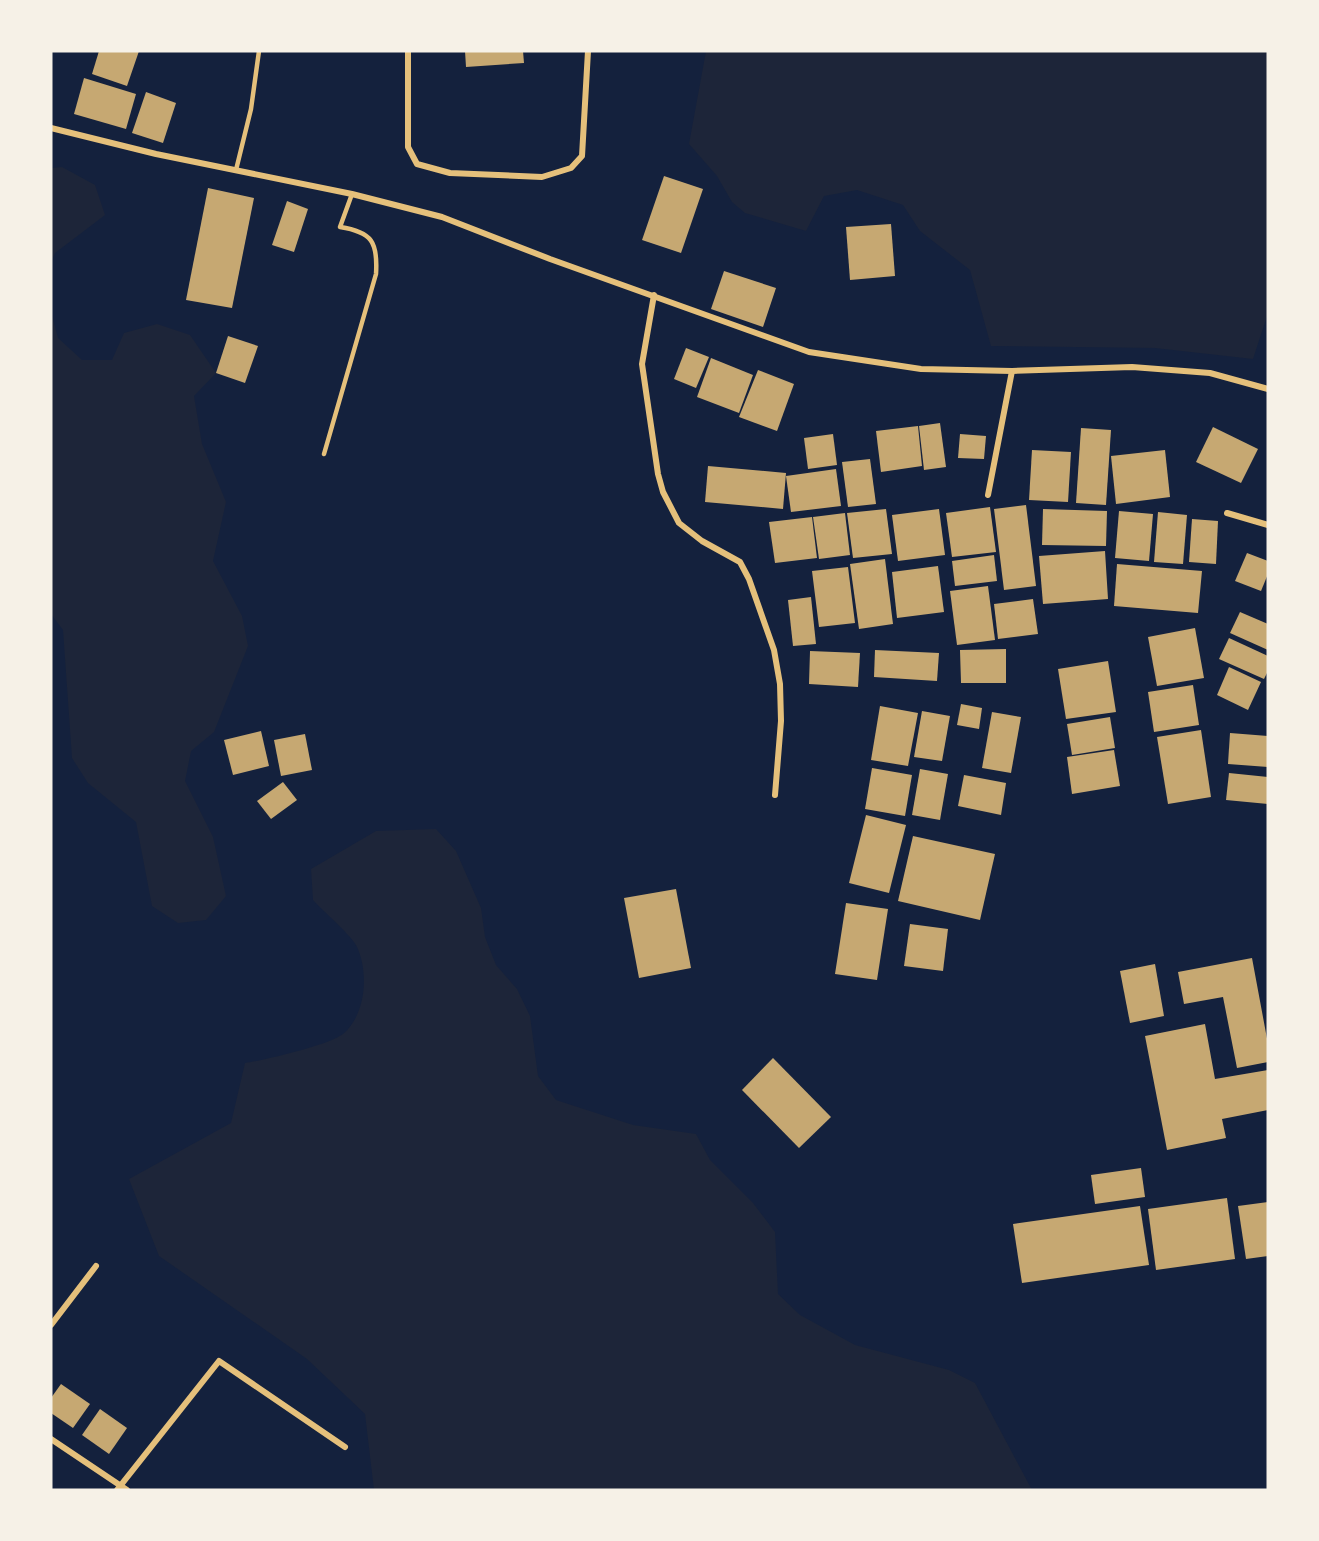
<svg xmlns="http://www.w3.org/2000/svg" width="1319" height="1541" font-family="'Nunito Sans',sans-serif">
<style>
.green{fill:#1d2539}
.building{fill:#c6a872}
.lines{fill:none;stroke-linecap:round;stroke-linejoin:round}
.service{stroke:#e5c07b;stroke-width:4.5}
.minor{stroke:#e5c07b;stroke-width:6}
</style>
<rect width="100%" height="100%" fill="#14213d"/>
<g class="green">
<path d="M 706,51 L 1268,51 L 1268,313 L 1253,359 L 1155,348 L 991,346 L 970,270 L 920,231 L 903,205 L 857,190 L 824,196 L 806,231 L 745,213 L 732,202 L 717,176 L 689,144 Z"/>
<path d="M 62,167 L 95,185 L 105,215 L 55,253 L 51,262 L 51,168 Z"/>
<path d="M 51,312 L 58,338 L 82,360 L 112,360 L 124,333 L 157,324 L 190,335 L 216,373 L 194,396 L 202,444 L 226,502 L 213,561 L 242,616 L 248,646 L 214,732 L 191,751 L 185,781 L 213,837 L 226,896 L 206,920 L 178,923 L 152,906 L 136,822 L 88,783 L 72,758 L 63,630 L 51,614 Z"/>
<path d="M 436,829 L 456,851 L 481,908 L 485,937 L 496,965 L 517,989 L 530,1016 L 538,1076 L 556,1100 L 633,1125 L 696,1134 L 710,1160 L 753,1203 L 775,1232 L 778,1294 L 800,1315 L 855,1345 L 949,1370 L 975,1383 L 1032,1490 L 374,1490 L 365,1414 L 307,1359 L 159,1256 L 129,1179 L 231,1123 L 245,1063 C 265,1060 329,1045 343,1034 C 366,1015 369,973 357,947 C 353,937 322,910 313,900 L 311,869 L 376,831 Z"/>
</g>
<g class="building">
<path d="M 99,51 L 139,51 L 127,86 L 92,74 Z"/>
<path d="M 465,51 L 523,51 L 524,63 L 466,67 Z"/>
<path d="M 84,78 L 136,94 L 126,129 L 74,114 Z"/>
<path d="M 146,92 L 176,103 L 163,143 L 132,133 Z"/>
<path d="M 664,176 L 703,189 L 681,253 L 642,240 Z"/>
<path d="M 208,188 L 254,198 L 232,308 L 186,300 Z"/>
<path d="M 287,201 L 308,209 L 294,252 L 272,245 Z"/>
<path d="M 891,224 L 895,276 L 850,280 L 846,227 Z"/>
<path d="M 724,271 L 776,288 L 763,327 L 711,309 Z"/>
<path d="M 228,336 L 258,346 L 245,383 L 216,373 Z"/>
<path d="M 686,348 L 709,357 L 696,388 L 674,379 Z"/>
<path d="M 711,358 L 753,375 L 739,413 L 697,397 Z"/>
<path d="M 758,370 L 794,384 L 777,431 L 739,417 Z"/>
<path d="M 940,423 L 946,467 L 924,470 L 919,426 Z"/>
<path d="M 918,426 L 922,466 L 881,472 L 876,431 Z"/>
<path d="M 1213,427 L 1258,449 L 1241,483 L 1196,462 Z"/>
<path d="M 1081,428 L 1111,430 L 1106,505 L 1076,503 Z"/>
<path d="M 833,434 L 837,465 L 808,469 L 804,438 Z"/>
<path d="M 960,434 L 986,436 L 984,459 L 958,458 Z"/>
<path d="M 1032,450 L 1071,452 L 1068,502 L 1029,500 Z"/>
<path d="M 1165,450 L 1170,497 L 1116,504 L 1111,456 Z"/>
<path d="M 870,459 L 876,504 L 848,507 L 842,462 Z"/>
<path d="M 708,466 L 786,473 L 783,509 L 705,502 Z"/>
<path d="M 836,469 L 841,506 L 791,512 L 786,476 Z"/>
<path d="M 1026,505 L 1036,586 L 1004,590 L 994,509 Z"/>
<path d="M 990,507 L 996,552 L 952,557 L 946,513 Z"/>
<path d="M 886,509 L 892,554 L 853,558 L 847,513 Z"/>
<path d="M 939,509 L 945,555 L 898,561 L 892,515 Z"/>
<path d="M 1043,509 L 1107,511 L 1106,546 L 1042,545 Z"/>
<path d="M 1119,511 L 1153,514 L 1149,561 L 1115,558 Z"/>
<path d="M 1158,512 L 1187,515 L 1183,564 L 1154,562 Z"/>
<path d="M 845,513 L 850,555 L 819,559 L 813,517 Z"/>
<path d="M 812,517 L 817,558 L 775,563 L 769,522 Z"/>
<path d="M 1192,519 L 1218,521 L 1216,564 L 1189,562 Z"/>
<path d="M 1105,551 L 1108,599 L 1043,604 L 1039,556 Z"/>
<path d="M 1247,553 L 1268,561 L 1268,574 L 1261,591 L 1235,581 Z"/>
<path d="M 994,555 L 997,581 L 955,586 L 952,561 Z"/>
<path d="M 885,559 L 893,624 L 859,629 L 850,564 Z"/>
<path d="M 1117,564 L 1202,571 L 1198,613 L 1114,606 Z"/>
<path d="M 938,566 L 944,612 L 897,618 L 892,572 Z"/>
<path d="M 848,567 L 855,623 L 819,627 L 812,571 Z"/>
<path d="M 988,586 L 995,640 L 957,645 L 950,591 Z"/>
<path d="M 811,597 L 816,644 L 793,646 L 788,600 Z"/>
<path d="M 1033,599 L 1038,634 L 998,639 L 994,604 Z"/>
<path d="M 1240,612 L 1268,624 L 1268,650 L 1230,633 Z"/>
<path d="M 1195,628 L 1204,678 L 1157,686 L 1148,637 Z"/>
<path d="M 1229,638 L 1268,656 L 1268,671 L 1264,679 L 1219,659 Z"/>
<path d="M 1006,649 L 1006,683 L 961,683 L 960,650 Z"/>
<path d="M 875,650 L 939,653 L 937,681 L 874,677 Z"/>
<path d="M 810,651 L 860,653 L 858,687 L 809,684 Z"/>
<path d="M 1108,661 L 1116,712 L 1066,719 L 1058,669 Z"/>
<path d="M 1229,667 L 1261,682 L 1248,710 L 1217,695 Z"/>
<path d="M 1193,685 L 1199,725 L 1154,732 L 1148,692 Z"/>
<path d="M 961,704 L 982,708 L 979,729 L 957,725 Z"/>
<path d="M 880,706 L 918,713 L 908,766 L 871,760 Z"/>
<path d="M 922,711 L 950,716 L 942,761 L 914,757 Z"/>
<path d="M 992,712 L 1021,717 L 1011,773 L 982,768 Z"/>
<path d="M 1110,717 L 1115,748 L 1072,755 L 1067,724 Z"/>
<path d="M 1201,730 L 1211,797 L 1168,804 L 1157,737 Z"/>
<path d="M 261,731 L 269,766 L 233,775 L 224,740 Z"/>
<path d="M 1230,733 L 1268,736 L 1268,767 L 1228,764 Z"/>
<path d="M 305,734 L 312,770 L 281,776 L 274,740 Z"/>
<path d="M 1114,750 L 1120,786 L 1072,794 L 1067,757 Z"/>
<path d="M 872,768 L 912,775 L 905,816 L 865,809 Z"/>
<path d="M 920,769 L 948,774 L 940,820 L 912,815 Z"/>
<path d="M 1229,773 L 1268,777 L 1268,804 L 1226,800 Z"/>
<path d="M 964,775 L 1006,783 L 1001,815 L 958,806 Z"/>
<path d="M 283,782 L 297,800 L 271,819 L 257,801 Z"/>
<path d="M 866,815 L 906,825 L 889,893 L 849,883 Z"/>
<path d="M 913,836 L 995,854 L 980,920 L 898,901 Z"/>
<path d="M 676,889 L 691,968 L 639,978 L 624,898 Z"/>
<path d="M 846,903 L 888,909 L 877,980 L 835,974 Z"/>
<path d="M 910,924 L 948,929 L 943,971 L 904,966 Z"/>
<path d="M 1252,958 L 1268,1044 L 1268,1062 L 1237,1068 L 1223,997 L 1184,1004 L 1178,972 Z"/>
<path d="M 1155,964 L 1164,1016 L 1130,1023 L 1120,971 Z"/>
<path d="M 1205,1024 L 1215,1079 L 1268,1070 L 1268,1110 L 1222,1119 L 1226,1138 L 1167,1150 L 1145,1036 Z"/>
<path d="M 773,1058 L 831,1117 L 799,1148 L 742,1090 Z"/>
<path d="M 1141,1168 L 1145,1197 L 1095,1204 L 1091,1175 Z"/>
<path d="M 1227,1198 L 1235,1259 L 1156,1270 L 1148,1209 Z"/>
<path d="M 1268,1202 L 1268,1256 L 1246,1259 L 1238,1206 Z"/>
<path d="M 1140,1206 L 1149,1265 L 1022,1283 L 1013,1224 Z"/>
<path d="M 61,1384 L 90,1404 L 73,1428 L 51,1413 L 51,1398 Z"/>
<path d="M 100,1409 L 127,1428 L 109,1454 L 82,1435 Z"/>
</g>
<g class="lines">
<g class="service">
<path d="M 236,170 L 251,109 L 259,51"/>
<path d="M 324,454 L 376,274 C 378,242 372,232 340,227 L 352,194"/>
</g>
<g class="minor">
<path d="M 408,51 L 408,147 L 417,164 L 450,173 L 542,177 L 571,168 L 582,156 L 588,51"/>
<path d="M 51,128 L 156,154 L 352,194 L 442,217 L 550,259 L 809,352 L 921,369 L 1012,371 L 1132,367 L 1210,373 L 1268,389"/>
<path d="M 654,295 L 642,364 L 658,474 L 663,492 L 679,523 L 702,541 L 740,562 L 749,579 L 774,650 L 780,684 L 781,721 L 775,795"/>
<path d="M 988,495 L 1012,371"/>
<path d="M 1227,513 L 1268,525"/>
<path d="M 51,1325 L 96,1266"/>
<path d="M 51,1439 L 127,1490"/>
<path d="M 117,1490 L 219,1361 L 345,1447"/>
</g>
</g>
<rect width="1319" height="1541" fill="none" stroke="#f6f1e7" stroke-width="105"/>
</svg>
